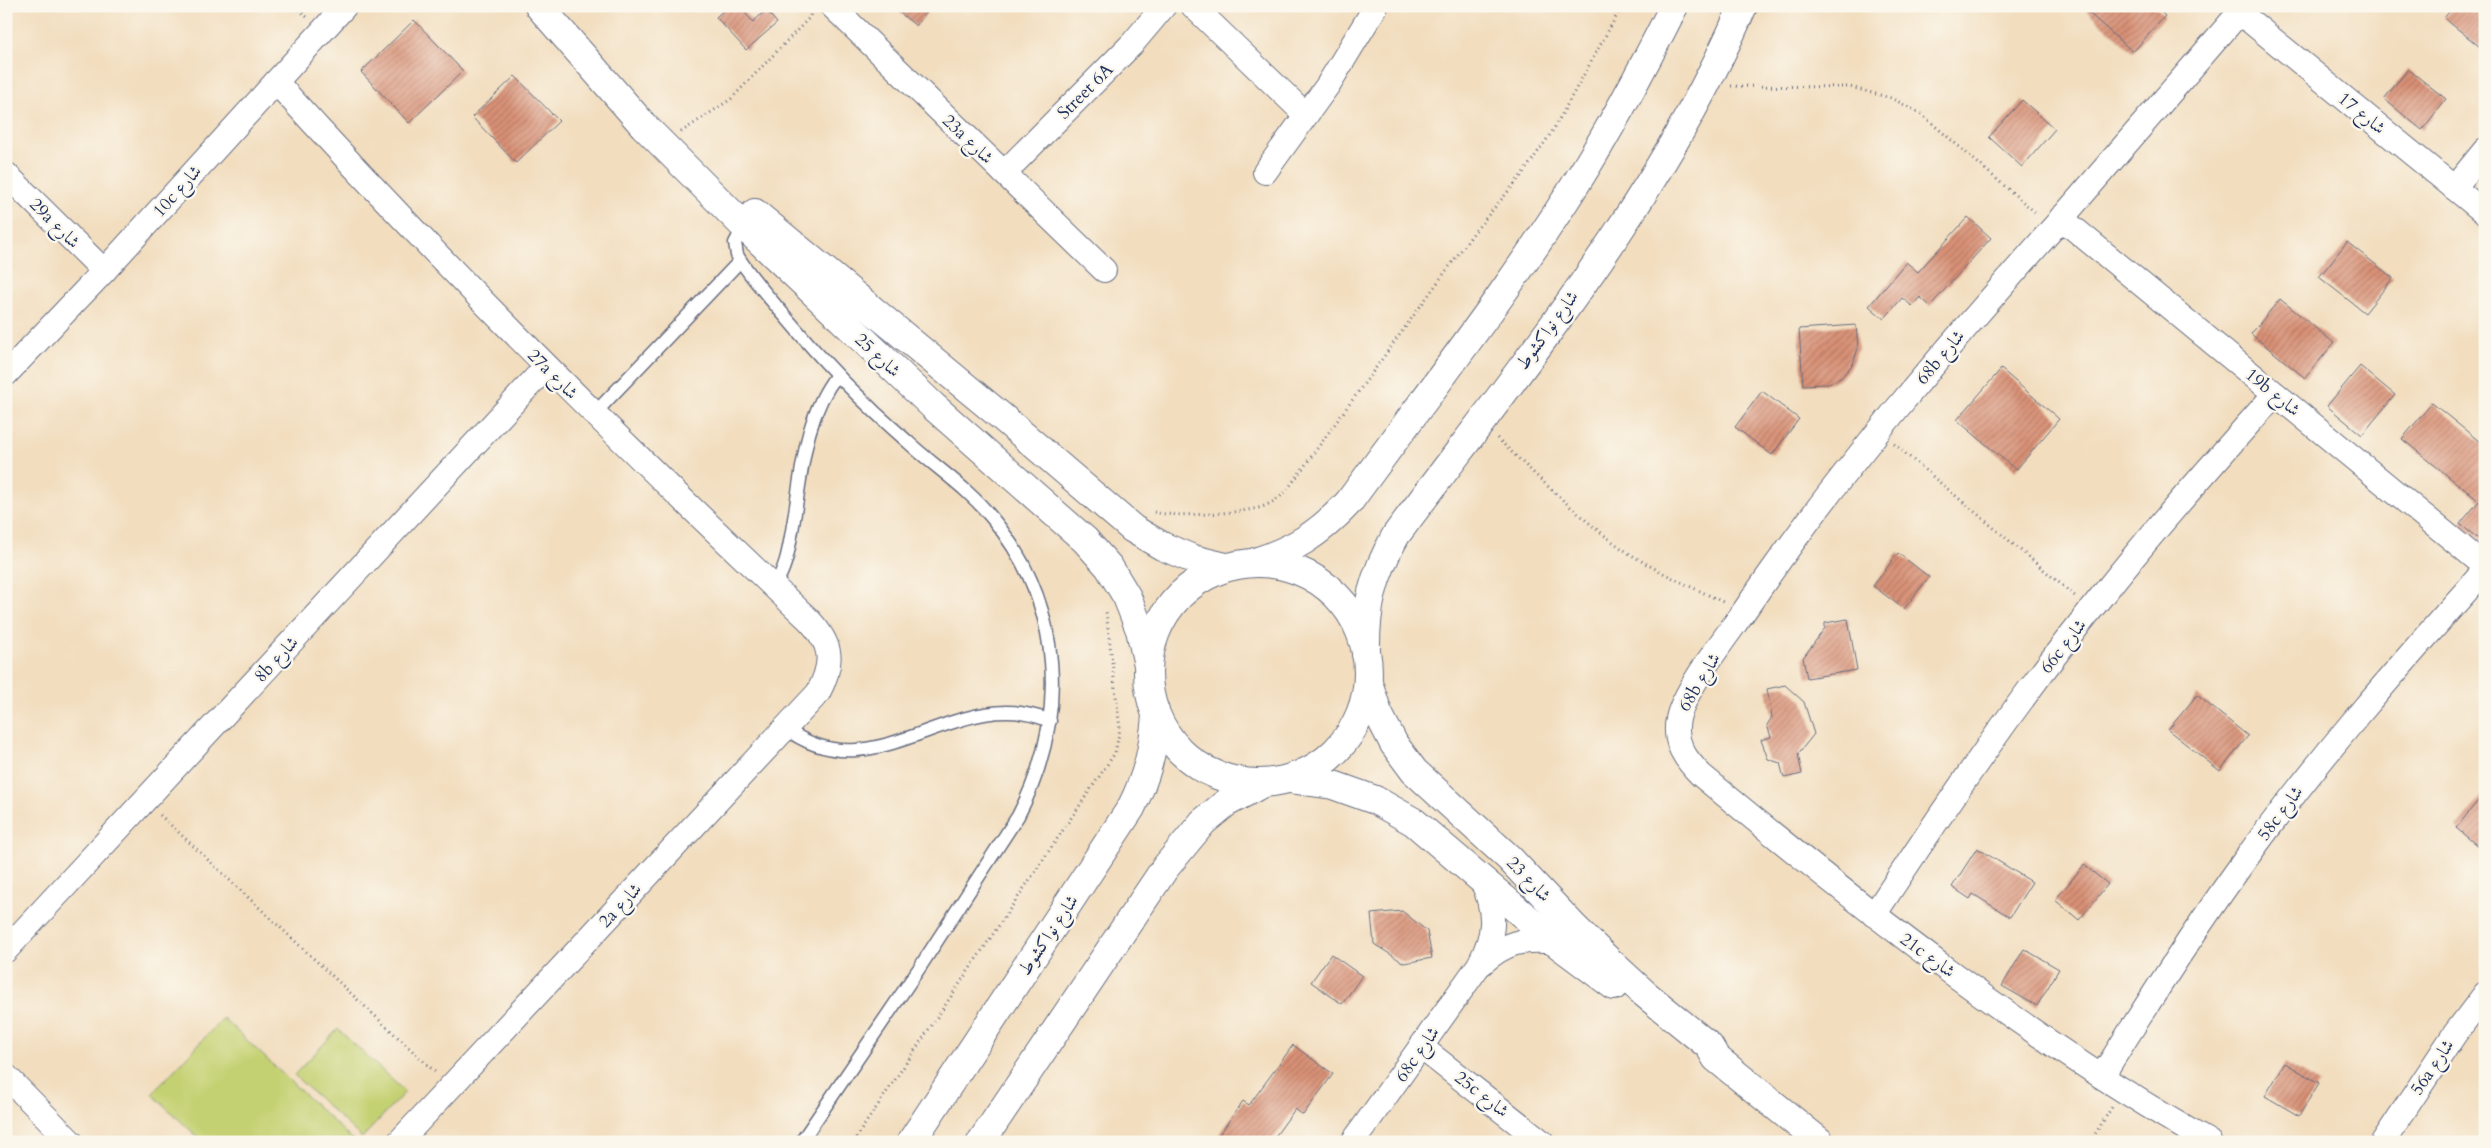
<svg xmlns="http://www.w3.org/2000/svg" width="2491" height="1148" font-family="Cardo,Amiri,serif">
<style>
.green{fill:#c4d172;stroke:#708068}
.building{fill:url(#building-hatch)}
.lines{fill:none;stroke-linecap:round;stroke-linejoin:round}
.lane-casing{stroke:#666c80;stroke-width:15}
.street-casing{stroke:#666c80;stroke-width:26}
.secondary-casing{stroke:#666c80;stroke-width:30}
.path{stroke:#666c80;stroke-width:3;stroke-dasharray:1 4;stroke-linecap:butt}
.lane{stroke:#fff;stroke-width:12}
.street{stroke:#fff;stroke-width:24}
.secondary{stroke:#fff;stroke-width:28}
.labels{text-anchor:middle;stroke-width:4.5;stroke-linejoin:round;paint-order:stroke}
.street-label{font-size:18px;fill:#1b2f5e;stroke:#fbf7ec}
</style>
<defs>
<pattern id="building-hatch" width="6" height="6" patternUnits="userSpaceOnUse" patternTransform="scale(1.25)"><rect width="6" height="6" fill="#d99176"/><path d="M-1 1l2-2M0 6l6-6M5 7l2-2" fill="none" stroke="#af7764"/></pattern>
</defs>
<rect width="100%" height="100%" fill="#fbf7ec"/>
<filter id="ink" filterUnits="userSpaceOnUse"><feTurbulence type="fractalNoise" baseFrequency=".02" numOctaves="2"/><feDisplacementMap in="SourceGraphic" scale="10" xChannelSelector="R" yChannelSelector="G"/><feConvolveMatrix kernelMatrix="1 2 1 2 8 2 1 2 1" color-interpolation-filters="sRGB"/></filter>
<filter id="wash" filterUnits="userSpaceOnUse"><feTurbulence type="fractalNoise" baseFrequency=".0096" numOctaves="4" result="noise"/><feDisplacementMap in="SourceGraphic" scale="20" xChannelSelector="R" yChannelSelector="G"/><feGaussianBlur stdDeviation="1.12" result="paint"/><feColorMatrix in="noise" values="0 0 0 0 0 0 0 0 0 0 0 0 0 0 0 0 0 1.4 0 .05"/><feComposite in="paint" operator="in"/></filter>
<g filter="url(#wash)">
<rect width="100%" height="100%" fill="#f2ddbe"/>
<g class="green">
<path d="M 223,1018 L 355,1142 L 203,1142 L 152,1094 Z"/>
<path d="M 338,1029 L 405,1092 L 362,1138 L 294,1075 Z"/>
</g>
<g id="blocks">
<g class="building">
<path d="M 728,6 L 739,6 L 753,22 L 766,10 L 777,23 L 746,50 L 716,17 Z"/>
<path d="M 892,6 L 932,6 L 916,26 Z"/>
<path d="M 2081,6 L 2155,6 L 2165,16 L 2133,52 Z"/>
<path d="M 2454,6 L 2485,6 L 2485,51 L 2444,18 Z"/>
<path d="M 414,20 L 463,71 L 409,123 L 361,72 Z"/>
<path d="M 2408,69 L 2446,99 L 2422,130 L 2384,99 Z"/>
<path d="M 515,76 L 559,121 L 516,163 L 472,117 Z"/>
<path d="M 2022,100 L 2055,129 L 2022,167 L 1989,137 Z"/>
<path d="M 1968,217 L 1991,238 L 1930,306 L 1920,297 L 1912,306 L 1902,298 L 1884,319 L 1869,306 L 1906,262 L 1918,272 Z"/>
<path d="M 2347,242 L 2393,278 L 2365,313 L 2319,277 Z"/>
<path d="M 2280,299 L 2334,343 L 2305,378 L 2251,334 Z"/>
<path d="M 1856,325 L 1858,348 L 1853,364 L 1841,378 L 1826,384 L 1803,385 L 1799,329 Z"/>
<path d="M 2360,366 L 2395,395 L 2362,435 L 2327,406 Z"/>
<path d="M 2001,369 L 2059,419 L 2016,470 L 1957,420 Z"/>
<path d="M 1762,391 L 1799,419 L 1772,455 L 1735,427 Z"/>
<path d="M 2432,403 L 2485,446 L 2485,544 L 2460,524 L 2479,501 L 2402,439 Z"/>
<path d="M 1898,553 L 1929,577 L 1904,609 L 1873,586 Z"/>
<path d="M 1848,619 L 1857,670 L 1807,678 L 1803,658 L 1825,628 L 1825,623 Z"/>
<path d="M 1785,685 L 1804,702 L 1814,734 L 1798,754 L 1802,774 L 1784,778 L 1780,763 L 1768,759 L 1761,740 L 1771,737 L 1767,725 L 1772,717 L 1767,689 Z"/>
<path d="M 2197,695 L 2248,736 L 2220,771 L 2168,730 Z"/>
<path d="M 2485,792 L 2485,852 L 2456,828 Z"/>
<path d="M 1977,848 L 2032,882 L 2010,917 L 1973,894 L 1970,899 L 1952,887 Z"/>
<path d="M 2084,865 L 2108,884 L 2079,920 L 2055,900 Z"/>
<path d="M 1402,911 L 1427,931 L 1432,958 L 1404,963 L 1374,944 L 1371,914 Z"/>
<path d="M 2024,949 L 2059,969 L 2037,1006 L 2002,986 Z"/>
<path d="M 1331,954 L 1362,976 L 1342,1004 L 1311,982 Z"/>
<path d="M 1293,1045 L 1333,1074 L 1303,1115 L 1295,1109 L 1271,1142 L 1214,1142 L 1243,1101 L 1249,1105 Z"/>
<path d="M 2285,1063 L 2319,1083 L 2299,1116 L 2265,1096 Z"/>
</g>
</g>
</g>
<g filter="url(#ink)">
<use href="#blocks" fill-opacity="0" stroke="#666c80" stroke-width="1"/>
<g class="lines">
<g class="lane-casing">
<g id="lane">
<path d="M 744,226 L 735,243 L 737,255 C 750,277 768,296 784,315 C 822,361 863,403 908,442 C 936,468 968,488 992,518 C 1064,605 1069,718 1018,816 L 920,967 L 801,1142"/>
<path d="M 594,414 L 740,261"/>
<path d="M 774,586 C 787,567 789,547 793,525 C 802,473 804,417 837,375"/>
<path d="M 785,728 C 876,797 956,680 1050,721"/>
</g>
</g>
<g class="street-casing">
<g id="street">
<path d="M 832,6 L 1104,270"/>
<path d="M 1193,6 L 1306,115"/>
<path d="M 2239,12 L 2485,213"/>
<path d="M 276,82 C 445,269 624,446 808,619 C 833,645 834,662 818,693 L 399,1142"/>
<path d="M 1265,172 L 1328,85 L 1376,6"/>
<path d="M 1004,173 L 1132,44 L 1164,6"/>
<path d="M 6,174 L 104,271"/>
<path d="M 2454,188 L 2485,150"/>
<path d="M 2061,218 L 2485,566"/>
<path d="M 6,374 L 104,271 L 345,6"/>
<path d="M 1874,915 C 1947,804 2021,695 2105,592 C 2159,524 2217,459 2275,394"/>
<path d="M 6,950 L 546,367"/>
<path d="M 1481,964 C 1505,942 1523,938 1555,942"/>
<path d="M 1421,1047 L 1542,1142"/>
<path d="M 6,1076 L 71,1142"/>
<path d="M 2102,1076 C 2147,1004 2192,933 2242,864 C 2316,761 2400,665 2485,570"/>
<path d="M 1353,1142 L 1479,965 C 1496,933 1496,913 1482,880"/>
<path d="M 2209,1142 C 2027,1038 1861,908 1701,775 C 1685,759 1673,742 1678,719 C 1683,691 1729,633 1747,607 C 1841,468 1951,343 2062,218 C 2123,148 2184,77 2245,6"/>
<path d="M 2383,1142 L 2454,1035 L 2485,994"/>
</g>
</g>
<g class="secondary-casing">
<g id="secondary">
<path d="M 539,6 L 644,126 L 744,226 L 933,406 L 1085,540 L 1109,567 L 1127,597 L 1140,630 L 1148,665"/>
<path d="M 755,213 L 1002,417 L 1133,529 L 1162,546 L 1193,559 L 1226,567"/>
<path d="M 1252,563 C 1294,550 1319,534 1349,502 C 1426,396 1508,292 1577,182 C 1613,125 1644,66 1674,6"/>
<circle cx="1258" cy="673" r="110"/>
<path d="M 1366,654 C 1365,607 1373,576 1396,535 C 1521,367 1660,200 1743,6"/>
<path d="M 1368,682 L 1378,713 L 1394,744 L 1414,771 L 1509,858 L 1574,927 L 1608,960 L 1645,994 L 1709,1046 L 1716,1058 L 1820,1142"/>
<path d="M 1289,779 L 1333,785 L 1375,800 L 1414,822 L 1555,942 L 1614,986"/>
<path d="M 911,1142 L 1131,808 C 1147,776 1153,752 1156,716"/>
<path d="M 981,1142 L 1165,868 L 1203,822 L 1226,803 L 1263,783"/>
</g>
</g>
<g class="path">
<path d="M 295,6 L 307,17"/>
<path d="M 1731,86 L 1850,87 L 1891,98 L 1920,113 L 2037,214"/>
<path d="M 681,132 L 731,99 L 810,17 L 811,12"/>
<path d="M 1497,438 C 1536,475 1574,513 1617,545 C 1650,569 1688,585 1725,603"/>
<path d="M 1894,444 L 2075,596"/>
<path d="M 1154,512 C 1173,518 1242,513 1262,507 C 1272,503 1280,498 1287,490 L 1475,231 L 1521,176 L 1552,132 L 1622,6"/>
<path d="M 160,815 L 435,1072"/>
<path d="M 853,1142 L 1115,753 L 1120,729 L 1106,611"/>
<path d="M 2090,1142 L 2112,1107"/>
</g>
<use href="#lane" class="lane"/>
<use href="#street" class="street"/>
<use href="#secondary" class="secondary"/>
</g>
</g>
<g class="labels">
<g class="street-label">
<text transform="translate(1085 91) rotate(-45)" y="6">Street 6A</text>
<text transform="translate(2362 113) rotate(39)" y="6">شارع 17</text>
<text transform="translate(968 139) rotate(44)" y="6">23a شارع</text>
<text transform="translate(177 191) rotate(-48)" y="6">10c شارع</text>
<text transform="translate(55 223) rotate(45)" y="6">29a شارع</text>
<text transform="translate(1547 330) rotate(-54)" y="6">شارع نواكشوط</text>
<text transform="translate(878 355) rotate(43)" y="6">شارع 25</text>
<text transform="translate(1940 357) rotate(-50)" y="6">68b شارع</text>
<text transform="translate(553 374) rotate(45)" y="6">27a شارع</text>
<text transform="translate(2273 392) rotate(39)" y="6">19b شارع</text>
<text transform="translate(2063 646) rotate(-52)" y="6">66c شارع</text>
<text transform="translate(276 659) rotate(-47)" y="6">8b شارع</text>
<text transform="translate(1699 682) rotate(-59)" y="6">68b شارع</text>
<text transform="translate(2280 813) rotate(-53)" y="6">58c شارع</text>
<text transform="translate(1529 879) rotate(46)" y="6">شارع 23</text>
<text transform="translate(620 905) rotate(-47)" y="6">2a شارع</text>
<text transform="translate(1048 935) rotate(-56)" y="6">شارع نواكشوط</text>
<text transform="translate(1928 955) rotate(36)" y="6">21c شارع</text>
<text transform="translate(1417 1054) rotate(-55)" y="6">68c شارع</text>
<text transform="translate(2432 1067) rotate(-56)" y="6">56a شارع</text>
<text transform="translate(1482 1094) rotate(38)" y="6">25c شارع</text>
</g>
</g>
<rect width="2491" height="1148" fill="none" stroke="#fbf7ec" stroke-width="25"/>
</svg>
